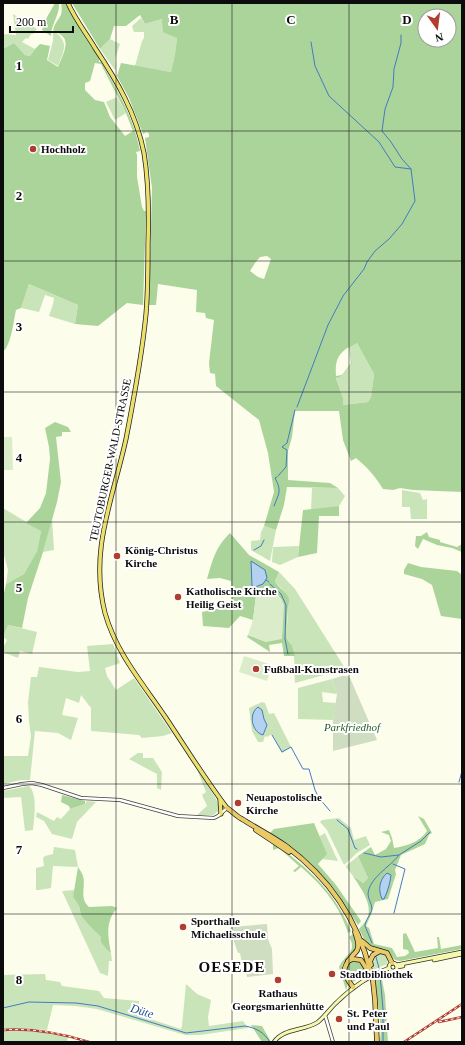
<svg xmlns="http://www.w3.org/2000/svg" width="465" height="1045" font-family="Georgia,serif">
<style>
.green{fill:#c9e4b9}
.forest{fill:#abd49a;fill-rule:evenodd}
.cemetery{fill:#cfddc0}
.pitch{fill:#dbecca}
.water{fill:#b5d1f0;stroke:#437bc1}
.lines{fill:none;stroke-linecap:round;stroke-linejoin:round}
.stream{stroke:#437bc1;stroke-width:1}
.tertiary-casing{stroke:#3f3f3f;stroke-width:4}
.secondary-casing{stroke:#2e2e2e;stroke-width:4.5}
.primary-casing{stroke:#1d1d1d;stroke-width:5}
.trunk-casing{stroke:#1d1d1d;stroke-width:5.5}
.tertiary{stroke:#fff;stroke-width:2.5}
.secondary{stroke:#f5f8ad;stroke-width:3}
.primary{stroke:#ece16d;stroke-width:3.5}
.trunk{stroke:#eaca66;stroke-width:4}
.rail-casing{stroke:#af3e31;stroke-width:2.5}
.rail{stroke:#fff;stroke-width:1;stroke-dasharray:3;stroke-linecap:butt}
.trunk-bridge-casing{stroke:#1d1d1d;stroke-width:5.5;stroke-linecap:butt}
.trunk-bridge{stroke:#eaca66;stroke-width:4}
.grid{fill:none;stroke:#0c0c0c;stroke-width:1;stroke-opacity:0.55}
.poi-dot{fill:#af3e31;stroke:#fff;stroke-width:1.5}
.labels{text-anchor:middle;stroke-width:4;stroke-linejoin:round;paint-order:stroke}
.poi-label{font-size:11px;font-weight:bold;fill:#0c0c0c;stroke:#fff;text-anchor:start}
.street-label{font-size:11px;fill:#0c0c0c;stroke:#fff}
.park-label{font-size:11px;font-style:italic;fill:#265d22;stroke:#fff}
.water-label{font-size:12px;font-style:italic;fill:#214f92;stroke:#fff}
.district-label{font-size:15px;font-weight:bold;letter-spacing:1px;fill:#0c0c0c;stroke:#fff}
.grid-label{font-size:13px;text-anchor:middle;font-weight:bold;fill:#0c0c0c;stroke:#fff;stroke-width:4;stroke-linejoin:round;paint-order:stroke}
</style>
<rect width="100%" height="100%" fill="#fdfdec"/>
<g class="green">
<path d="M 13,14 L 37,29 L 33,34 L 31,34 L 28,39 L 26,38 L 22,42 L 35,49 L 30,56 L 25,55 L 14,43 L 3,49 L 3,34 L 16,35 Z"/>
<path d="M 141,18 L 145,24 L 162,19 L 177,38 L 175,54 L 171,72 L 135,66 L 142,41 L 144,38 L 144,32 L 134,32 L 132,26 Z"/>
<path d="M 53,30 C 69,42 65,49 58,66 L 48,60 L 53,41 Z"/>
<path d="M 110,39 L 120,44 L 115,59 L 116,68 L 115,70 L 100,49 Z"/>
<path d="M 117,97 L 126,113 L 115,120 L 106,102 Z"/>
<path d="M 29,284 L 78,305 L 75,324 L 49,316 L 53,304 L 54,298 L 45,295 L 39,312 L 21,308 Z"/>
<path d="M 357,343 L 374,374 L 371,397 L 368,402 L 343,405 L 343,398 L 336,377 L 342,376 L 352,363 L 350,346 Z"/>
<path d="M 312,488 L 338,488 L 345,496 L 339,506 L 311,510 Z"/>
<path d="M 402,490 L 420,493 L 423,500 L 427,499 L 427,519 L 411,519 L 410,507 L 402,507 Z"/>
<path d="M 3,508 L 41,531 L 37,551 L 24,574 L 6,584 L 8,570 L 3,551 Z"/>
<path d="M 52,519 L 54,550 L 43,552 Z"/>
<path d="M 264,526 L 276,530 L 270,561 L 251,550 L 251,541 L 260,540 L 261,532 Z"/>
<path d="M 299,546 L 298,557 L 280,565 L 272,562 L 273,547 Z"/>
<path d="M 279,572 L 295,589 L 343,665 L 343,669 L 342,670 L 295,683 C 294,668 297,650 286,637 C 287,624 291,602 283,590 C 281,587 277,585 275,581 Z"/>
<path d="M 8,625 L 37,632 L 32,654 L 20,651 L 18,658 L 3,652 L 3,648 L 7,640 L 3,637 Z"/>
<path d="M 113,644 L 120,663 L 105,668 L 107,676 L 116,690 L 134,678 L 172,733 L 163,736 L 142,738 L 139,735 L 91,731 L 91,708 L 81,695 L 79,703 L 66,698 L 62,715 L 78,718 L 71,740 L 58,733 L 35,731 L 30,780 L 21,780 L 3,784 L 3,756 L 28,756 L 31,736 L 29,722 L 28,702 L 31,677 L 37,677 L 39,667 L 78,672 L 90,671 L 87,646 Z"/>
<path d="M 332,679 L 337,694 L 322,692 L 323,702 L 336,703 L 333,720 L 298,719 L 298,688 Z"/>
<path d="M 262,702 L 265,703 L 269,714 L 274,713 L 291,747 L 282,753 L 272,734 L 267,737 L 265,736 L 263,742 L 258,742 L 252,731 L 249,708 Z"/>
<path d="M 138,753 L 143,753 L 143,758 L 153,758 L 162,772 L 161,790 L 157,788 L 157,774 L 129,759 Z"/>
<path d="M 196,767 L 216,799 L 218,804 L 218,811 L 214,815 L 197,815 L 207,806 L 202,795 L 206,792 Z"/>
<path d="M 29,786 C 38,794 34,819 33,830 L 25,831 L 21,797 L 3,798 L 3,791 Z"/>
<path d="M 87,801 L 96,802 L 77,822 L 72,839 L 52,834 L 44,821 L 36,817 L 37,812 L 54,821 L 57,817 L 61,819 L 70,809 L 85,804 Z"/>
<path d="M 339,818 L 351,828 L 354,840 L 366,836 L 370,845 L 357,853 L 344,865 L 327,830 L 320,822 L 322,820 Z"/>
<path d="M 325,833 L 338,861 L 322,859 L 320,836 Z"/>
<path d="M 54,847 L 75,850 L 78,867 L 53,866 L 51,888 L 39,890 L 36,890 L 36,868 L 44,866 L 43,858 L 45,856 L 53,854 Z"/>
<path d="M 358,856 L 368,878 L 363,883 L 353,876 L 346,867 L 346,866 Z"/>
<path d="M 75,890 L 73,897 L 79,906 L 81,915 L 101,937 L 107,950 L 111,953 L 112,961 L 109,961 L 108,976 L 100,973 L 62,891 Z"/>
<path d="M 379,953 C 385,954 389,957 387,964 L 373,970 L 372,959 Z"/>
<path d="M 45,974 L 46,980 L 60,982 L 62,986 L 99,991 L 104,998 L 139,1001 L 138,1015 L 181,1029 L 182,1026 L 186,984 L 197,994 L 211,1000 L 208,1017 L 209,1026 L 243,1021 L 248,1028 L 200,1035 L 185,1035 L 97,1009 L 75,1006 L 53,1005 L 47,1030 L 29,1029 L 3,1029 L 3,975 Z"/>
<path d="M 3,1031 C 26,1030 46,1032 68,1037 L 67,1042 L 3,1042 Z"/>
</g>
<g class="forest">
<path d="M 55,3 L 59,3 C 60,15 51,24 51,36 L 42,30 L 47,17 Z"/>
<path d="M 61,3 L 65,3 L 99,58 L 99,62 L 101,62 C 118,91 134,118 140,151 L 136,152 L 137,155 L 137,177 L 142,207 L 144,211 L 146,211 L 143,305 L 127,303 L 98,326 L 75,324 L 78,305 L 29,284 L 21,308 L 16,310 C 13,324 12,338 5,350 L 3,349 L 3,49 L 14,43 L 25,55 L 30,56 L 35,49 L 40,44 L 50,46 L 47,60 L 58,67 C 61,59 69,45 64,38 C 61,34 56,32 53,30 C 57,16 64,19 61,3 ZM 95,63 L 101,64 L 126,113 L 133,131 L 125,136 L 110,117 L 104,102 L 95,100 L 85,90 L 85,83 L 90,81 Z"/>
<path d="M 72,3 L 462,3 L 462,492 L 413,490 L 400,488 L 393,490 L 383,489 C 375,476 367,467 356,458 L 351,461 L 343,440 L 339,411 L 295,411 L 292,437 L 288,451 L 288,480 L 330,483 L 338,488 L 287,487 L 284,505 L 276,530 L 264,526 L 274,492 L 268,453 L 259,420 L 216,386 L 215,374 L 210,373 L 209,363 L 214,320 L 206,318 L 205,313 L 196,312 L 197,290 L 158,284 L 156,305 L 149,305 L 152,188 L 145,138 L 149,137 L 149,134 L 147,132 L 143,134 L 129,98 L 117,76 L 121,63 L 171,72 L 175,54 L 177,38 L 163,32 L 162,19 L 145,24 L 140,15 L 126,26 L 114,26 L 110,39 L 100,49 ZM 425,16 L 449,16 L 449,40 L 425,40 ZM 267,256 L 271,259 L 264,279 L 258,277 L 250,271 L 255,263 L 260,257 ZM 357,343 L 374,374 L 371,397 L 368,402 L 343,405 L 343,398 L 336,378 L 342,376 L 352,363 L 350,347 ZM 349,347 L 351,363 L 342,375 L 336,376 C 335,362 337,354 349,347 Z"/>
<path d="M 55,422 L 68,427 L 71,432 L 62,432 L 62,436 L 56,437 L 61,482 L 57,502 L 43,552 L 28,598 L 22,628 L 8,625 L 3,637 L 3,598 L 6,584 L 24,574 L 37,551 L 41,531 L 26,523 L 40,508 L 46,493 L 50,459 L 49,447 L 45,428 Z"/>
<path d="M 339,506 L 339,516 L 319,516 L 317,553 L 298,557 L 303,510 Z"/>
<path d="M 427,532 L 429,537 L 440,540 L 440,542 L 457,547 L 462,544 L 462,552 L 452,548 L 437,545 L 423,539 L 418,549 L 415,546 L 416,536 L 421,536 Z"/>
<path d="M 230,533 L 249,555 L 279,572 L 275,581 C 279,590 293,594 288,605 L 286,637 L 292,646 L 295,656 L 284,656 L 282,643 L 269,645 L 270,652 L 247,637 L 248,635 L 266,642 L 256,596 L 253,620 L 240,616 L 229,628 L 203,626 L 202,612 L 232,606 L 231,581 L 220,578 L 207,579 C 213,559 215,548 230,533 Z"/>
<path d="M 408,563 L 421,567 L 457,571 L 462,575 L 462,619 L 441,616 L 432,585 L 422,579 L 404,574 L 404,570 Z"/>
<path d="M 62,795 L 85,801 L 85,804 L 70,809 L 69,806 L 61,802 Z"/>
<path d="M 418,816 L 424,819 L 432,833 L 429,835 L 425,844 L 401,855 L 395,870 L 396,874 L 388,899 L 375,902 L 370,917 L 366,926 L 369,928 L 374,944 L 392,948 L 397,957 L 405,956 L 409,953 L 408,950 L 403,949 L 403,934 L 406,933 L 415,952 L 438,948 L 437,937 L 439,937 L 441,949 L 462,945 L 462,949 L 400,961 L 395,960 L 387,952 L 369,946 L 365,941 L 359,929 C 361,926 365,923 367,919 C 374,905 360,887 353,876 L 363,883 L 368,878 L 358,856 L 371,847 L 375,855 L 386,849 L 391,841 L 389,835 L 381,832 L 389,830 L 392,838 L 394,848 C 406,846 420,842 427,831 Z"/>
<path d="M 314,823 L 327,854 L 318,864 L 336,885 L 361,921 L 358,925 C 346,907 334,888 320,873 C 306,858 288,845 271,835 L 270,833 L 274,829 Z"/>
<path d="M 273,843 C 307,866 335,892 351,931 L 348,933 C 340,906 322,885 301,867 L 295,872 L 293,871 L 299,866 L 279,848 L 273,850 Z"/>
<path d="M 78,867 C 80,870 82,873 83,876 C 86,887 79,898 89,907 L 112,906 L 117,908 C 105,922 108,936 111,953 L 107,950 L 101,942 L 101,937 L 88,924 L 81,915 L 79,906 L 73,897 Z"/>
<path d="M 353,934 C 362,953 350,952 342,966 L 343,975 L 348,984 L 346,990 L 339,967 C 345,954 358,952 349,937 Z"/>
<path d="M 352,961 L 360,962 L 365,968 L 366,974 L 359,976 L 359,978 L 353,982 C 346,975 342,967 352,961 Z"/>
<path d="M 381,975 L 385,995 L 388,1042 L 380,1042 L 381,1029 L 375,978 Z"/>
<path d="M 251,1025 L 262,1026 L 271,1042 L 262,1042 Z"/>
</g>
<g class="cemetery">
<path d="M 342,676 L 347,676 L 350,678 L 377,740 L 333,751 L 333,720 L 337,694 L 332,679 Z"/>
<path d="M 267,924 L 268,939 L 272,949 L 273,974 L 247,977 L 245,964 L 242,964 L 240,953 L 238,953 L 230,930 L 231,927 Z"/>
</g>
<g class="pitch">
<path d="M 3,437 L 12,437 L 13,470 L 3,470 Z"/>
<path d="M 268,592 L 276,592 L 282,600 L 284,605 L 282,639 L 266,642 L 248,635 L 253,620 L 256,596 Z"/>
<path d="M 244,656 L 272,665 L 267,681 L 239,672 Z"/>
</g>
<g class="water">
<path d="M 251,561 L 265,570 L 267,578 L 263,584 L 255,587 L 252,586 Z"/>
<path d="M 258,707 L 262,710 L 264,719 L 267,725 L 263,735 C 252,732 248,714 258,707 Z"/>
<path d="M 387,873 L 391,875 C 390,883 388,891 384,899 L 382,899 C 378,890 379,880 387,873 Z"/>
</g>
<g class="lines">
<g class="stream">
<path d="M 311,42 L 315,66 L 329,96 L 379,142 L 395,167 L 411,169"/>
<path d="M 297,407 L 328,325 L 343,296 L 364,269 L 367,262 L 375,251 L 389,239 L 402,224 L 415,201 L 411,169 L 402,159 L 391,142 L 382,131 L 385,109 L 393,87 L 394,69 L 401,43 L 401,35"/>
<path d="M 278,476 L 286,467 L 287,450 L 282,447 L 287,443 L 295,410"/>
<path d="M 274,506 C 279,493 282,491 275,478 L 277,477"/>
<path d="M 254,550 L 261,546 L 264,540"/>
<path d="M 266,580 L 269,582"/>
<path d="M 270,584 L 281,594 L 286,605 L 285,639 L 288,654"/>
<path d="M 272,735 L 282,752 L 291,747 L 303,769 L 309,769 L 315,790 L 319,798 L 330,811"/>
<path d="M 459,782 L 462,771"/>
<path d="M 337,820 L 348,829 L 355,848 L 357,849"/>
<path d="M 364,853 L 381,857 L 399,855 C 390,867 369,878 368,894 C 368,899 372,904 372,909 C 371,915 365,920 365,926 L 372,943"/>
<path d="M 399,855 L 421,841 L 430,832"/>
<path d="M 393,864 L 405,869 L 394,913"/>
<path d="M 376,957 L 379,968"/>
<path d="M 380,975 L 383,1009 L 383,1042"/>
<path d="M 3,1008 L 29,1002 L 76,1003 L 98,1006 L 186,1033 L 245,1026 C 256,1028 264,1032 270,1042"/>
</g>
<g class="tertiary-casing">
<g id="tertiary">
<path d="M 3,788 L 22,784 L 32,783 L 42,785 L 81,798 L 120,800 L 178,816 L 214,818 L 218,816 L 227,808"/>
<path d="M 325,1015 L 333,1042"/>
</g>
</g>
<g class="secondary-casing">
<g id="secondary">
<path d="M 434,960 L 462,954"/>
<circle cx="393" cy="967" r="4"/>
<path d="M 396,965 L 462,952"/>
<path d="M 397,967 L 403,966"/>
<path d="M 274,1042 C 283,1028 305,1031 318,1022 C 324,1017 330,1009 335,1004 C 351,988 368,976 389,968"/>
</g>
</g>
<g class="primary-casing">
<g id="primary">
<path d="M 68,3 C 75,19 86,33 95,48 C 117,81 136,113 144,153 C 149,184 149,214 148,244 C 148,268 148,291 146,314 C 142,356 134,398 126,439 C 113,499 89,550 105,613 C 116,653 144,685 166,718 C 186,748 205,779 227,808"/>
<path d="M 220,800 L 221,814"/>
</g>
</g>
<g class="trunk-casing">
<g id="trunk">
<path d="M 227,808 C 232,811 236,816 242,819 C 256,828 272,836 286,846 C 329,878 357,918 370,970"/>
<path d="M 256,830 L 289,852"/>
<path d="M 362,941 L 370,948 L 387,953 L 392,963"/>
<path d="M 348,961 L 353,959 L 361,960 L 368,971"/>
<path d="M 371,965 L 370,961 L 373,955 L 380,951"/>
<path d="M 373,981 L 375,1000 L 377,1042"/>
<path d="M 353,987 C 342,973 341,969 353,955 C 355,953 358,951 358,947 C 359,942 356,936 355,932"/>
</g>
</g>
<use href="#tertiary" class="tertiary"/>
<use href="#secondary" class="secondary"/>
<use href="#primary" class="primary"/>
<use href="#trunk" class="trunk"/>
<g class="rail-casing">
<g id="rail">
<path d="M 439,1022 L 462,1017"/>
<path d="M 3,1030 C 33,1028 60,1033 89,1042"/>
<path d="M 404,1042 L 462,1004"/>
</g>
</g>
<use href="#rail" class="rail"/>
<g class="trunk-bridge-casing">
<path id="trunk-bridge" d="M 370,970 L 373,981"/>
</g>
<use href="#trunk-bridge" class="trunk-bridge"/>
</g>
<path class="grid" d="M 116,3 L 116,1042M 232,3 L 232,1042M 349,3 L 349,1042M 3,131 L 462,131M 3,261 L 462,261M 3,392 L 462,392M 3,522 L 462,522M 3,653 L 462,653M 3,784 L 462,784M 3,914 L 462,914"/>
<g class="poi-dot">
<circle cx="33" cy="149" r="4"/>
<circle cx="117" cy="556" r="4"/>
<circle cx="178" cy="597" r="4"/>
<circle cx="256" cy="669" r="4"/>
<circle cx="238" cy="803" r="4"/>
<circle cx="183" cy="927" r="4"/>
<circle cx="332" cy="974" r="4"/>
<circle cx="278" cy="980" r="4"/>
<circle cx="339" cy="1019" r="4"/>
</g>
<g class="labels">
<g class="poi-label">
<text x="41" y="153">Hochholz</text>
<text x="125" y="554">König-Christus<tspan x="125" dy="13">Kirche</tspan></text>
<text x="186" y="595">Katholische Kirche<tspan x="186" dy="13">Heilig Geist</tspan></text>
<text x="264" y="673">Fußball-Kunstrasen</text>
<text x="246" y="801">Neuapostolische<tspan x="246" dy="13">Kirche</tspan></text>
<text x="191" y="925">Sporthalle<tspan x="191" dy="13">Michaelisschule</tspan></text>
<text x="340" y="978">Stadtbibliothek</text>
<text x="278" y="997" text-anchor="middle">Rathaus<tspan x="278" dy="13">Georgsmarienhütte</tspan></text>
<text x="347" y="1017">St. Peter<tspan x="347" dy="13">und Paul</tspan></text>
</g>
<g class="street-label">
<text transform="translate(110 460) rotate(-78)" y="4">TEUTOBURGER-WALD-STRASSE</text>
</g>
<g class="park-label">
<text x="352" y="731">Parkfriedhof</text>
</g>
<g class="water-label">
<text transform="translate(142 1011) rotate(17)" y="4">Düte</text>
</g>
<g class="district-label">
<text x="232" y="972">OESEDE</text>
</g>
</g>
<g class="grid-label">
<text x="174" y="24">B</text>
<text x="291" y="24">C</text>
<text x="407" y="24">D</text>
<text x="19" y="70">1</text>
<text x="19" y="200">2</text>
<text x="19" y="331">3</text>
<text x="19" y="462">4</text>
<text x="19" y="592">5</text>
<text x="19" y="723">6</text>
<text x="19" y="854">7</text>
<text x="19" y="984">8</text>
</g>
<rect width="465" height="1045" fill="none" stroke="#0c0c0c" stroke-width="8"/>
<g transform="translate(437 28) rotate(166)"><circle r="19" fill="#ffffff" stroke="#9e9e9e"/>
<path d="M0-3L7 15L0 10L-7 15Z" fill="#af3e31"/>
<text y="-6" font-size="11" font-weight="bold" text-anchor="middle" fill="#0c0c0c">N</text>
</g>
<path d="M10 26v6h63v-6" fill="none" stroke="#0c0c0c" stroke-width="2"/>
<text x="16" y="26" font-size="12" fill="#0c0c0c" stroke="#ffffff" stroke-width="3" paint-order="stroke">200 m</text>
</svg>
